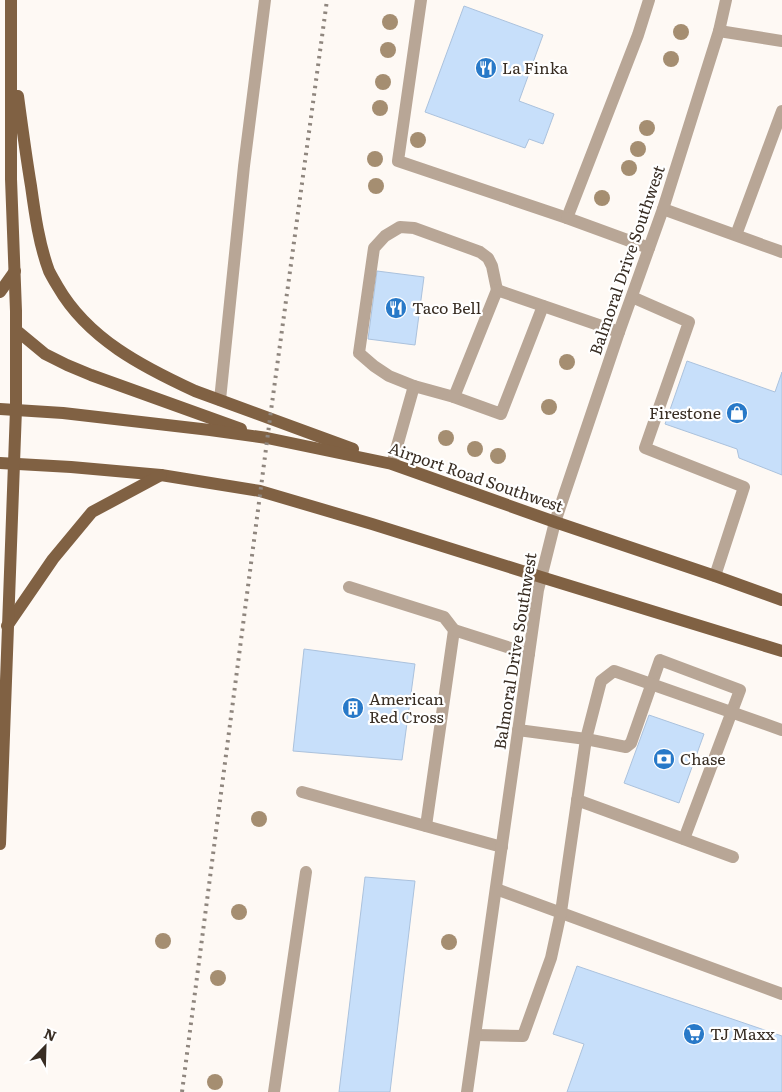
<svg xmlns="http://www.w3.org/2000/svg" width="782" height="1092" font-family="Literata,serif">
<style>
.building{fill:#c7dffa;stroke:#abc2dd}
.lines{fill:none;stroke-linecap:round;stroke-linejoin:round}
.minor{stroke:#b8a696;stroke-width:12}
.major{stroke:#806143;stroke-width:12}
.rail{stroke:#8f867e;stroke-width:4;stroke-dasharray:2.5 5;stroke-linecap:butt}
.tree{fill:#a58e71}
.labels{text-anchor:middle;stroke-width:4.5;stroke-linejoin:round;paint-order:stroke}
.poi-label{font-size:16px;fill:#382d23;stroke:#fff;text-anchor:start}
.street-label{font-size:16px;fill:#382d23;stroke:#fff}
</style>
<rect width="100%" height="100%" fill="#fef9f4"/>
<g class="building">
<path d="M 464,6 L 543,35 L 519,101 L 554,114 L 543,144 L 529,139 L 525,148 L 425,112 Z"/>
<path d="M 377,271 L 424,277 L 415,345 L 368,339 Z"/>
<path d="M 687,361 L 775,392 L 782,372 L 782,475 L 739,458 L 737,449 L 665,424 Z"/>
<path d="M 304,649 L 415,664 L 402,760 L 293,751 Z"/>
<path d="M 649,715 L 704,734 L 679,803 L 624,783 Z"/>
<path d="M 365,877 L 415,881 L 390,1092 L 339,1092 Z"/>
<path d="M 577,966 L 782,1036 L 782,1092 L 567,1092 L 584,1044 L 553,1034 Z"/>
</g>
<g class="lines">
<g class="minor">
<path d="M 421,0 L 398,161 L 567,218 L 638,35 L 649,0"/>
<path d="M 719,31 L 782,41"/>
<path d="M 663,209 L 782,252"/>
<path d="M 567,218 L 649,248"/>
<path d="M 736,235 L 782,111"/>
<path d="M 632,297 L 689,322 L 645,448 L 744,487 L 715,576"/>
<path d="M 414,386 L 389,376 L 374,366 L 359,353 L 374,248 L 385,236 L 400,227 L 414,228 L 480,252 L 488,258 L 492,266 L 497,290"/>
<path d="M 454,397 L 501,414 L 543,306"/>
<path d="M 220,400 L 244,166 L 265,0"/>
<path d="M 392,464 L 414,386 L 454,397 L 497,290 L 619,332"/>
<path d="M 349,587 L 444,617 L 454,630 L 426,826"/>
<path d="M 454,630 L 529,654"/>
<path d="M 518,730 L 586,739 L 626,747 L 631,743 L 660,660 L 740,690 L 684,839"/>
<path d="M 302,792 L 502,847"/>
<path d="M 577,800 L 733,857"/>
<path d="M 496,889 L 782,994"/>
<path d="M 476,1035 L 523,1036 L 551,958 L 561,912 L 586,739 L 601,681 L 614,671 L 782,730"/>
<path d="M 274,1092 L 306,872"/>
<path d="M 467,1092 L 538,590 L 555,522 L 619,332 L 663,209 L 719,31 L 726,0"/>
</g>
<g class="major">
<path d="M 18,96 C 22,126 26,156 31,186 C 35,215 39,244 49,271 C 52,277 55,282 58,287 C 88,339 143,367 195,391 L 353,449"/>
<path d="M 0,292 L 15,271"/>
<path d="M 16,330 L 45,354 L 67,365 L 91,375 L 241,429"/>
<path d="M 0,409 L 63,413 L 210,430 L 267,438 L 392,464 L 555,522 L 715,576 L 782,600"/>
<path d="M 0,463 L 71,467 L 161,475 L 260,491 L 372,524 L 541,577 L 782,651"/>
<path d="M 7,626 L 53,559 L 92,512 L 161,475"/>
<path d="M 0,844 L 16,409 L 16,311 L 11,179 L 11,0"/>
</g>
<path class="rail" d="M 182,1092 L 270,418 L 327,0"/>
</g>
<g class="tree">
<circle cx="390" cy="22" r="8"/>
<circle cx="681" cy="32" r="8"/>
<circle cx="388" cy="50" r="8"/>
<circle cx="671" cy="59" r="8"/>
<circle cx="383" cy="82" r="8"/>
<circle cx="380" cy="108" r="8"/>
<circle cx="647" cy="128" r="8"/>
<circle cx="418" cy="140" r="8"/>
<circle cx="638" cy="149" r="8"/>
<circle cx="375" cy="159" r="8"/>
<circle cx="629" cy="168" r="8"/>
<circle cx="376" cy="186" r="8"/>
<circle cx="602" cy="198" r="8"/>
<circle cx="567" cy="362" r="8"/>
<circle cx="549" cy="407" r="8"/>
<circle cx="446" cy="438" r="8"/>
<circle cx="475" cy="449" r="8"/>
<circle cx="498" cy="456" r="8"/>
<circle cx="259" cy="819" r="8"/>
<circle cx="239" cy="912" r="8"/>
<circle cx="163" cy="941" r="8"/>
<circle cx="449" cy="942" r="8"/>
<circle cx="218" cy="978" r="8"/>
<circle cx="215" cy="1082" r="8"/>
</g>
<defs>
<g id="restaurant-disc" transform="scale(1.125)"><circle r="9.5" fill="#2879c8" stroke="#fff"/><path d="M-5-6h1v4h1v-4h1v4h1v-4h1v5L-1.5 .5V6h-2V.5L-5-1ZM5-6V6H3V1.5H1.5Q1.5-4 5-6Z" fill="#fff"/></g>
<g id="shop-disc" transform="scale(1.125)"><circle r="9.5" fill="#2879c8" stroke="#fff"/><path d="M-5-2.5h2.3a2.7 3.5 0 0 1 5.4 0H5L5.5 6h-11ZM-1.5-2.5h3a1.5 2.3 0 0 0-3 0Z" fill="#fff"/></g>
<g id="building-disc" transform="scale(1.125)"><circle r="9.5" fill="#2879c8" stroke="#fff"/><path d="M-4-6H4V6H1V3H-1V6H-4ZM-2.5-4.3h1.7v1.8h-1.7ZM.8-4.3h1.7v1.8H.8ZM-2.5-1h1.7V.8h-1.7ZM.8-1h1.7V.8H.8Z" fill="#fff"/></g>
<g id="bank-disc" transform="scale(1.125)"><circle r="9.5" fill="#2879c8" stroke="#fff"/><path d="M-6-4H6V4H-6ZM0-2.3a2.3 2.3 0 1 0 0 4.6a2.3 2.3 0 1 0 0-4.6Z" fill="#fff"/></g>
<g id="supermarket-disc" transform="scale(1.125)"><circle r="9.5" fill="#2879c8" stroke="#fff"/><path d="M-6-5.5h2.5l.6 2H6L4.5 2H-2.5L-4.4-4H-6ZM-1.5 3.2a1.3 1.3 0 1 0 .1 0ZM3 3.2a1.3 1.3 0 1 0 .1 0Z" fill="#fff"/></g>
</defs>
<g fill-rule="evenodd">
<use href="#restaurant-disc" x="486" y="68"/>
<use href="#restaurant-disc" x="396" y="308"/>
<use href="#shop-disc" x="737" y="413"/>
<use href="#building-disc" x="353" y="708"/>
<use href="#bank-disc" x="664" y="759"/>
<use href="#supermarket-disc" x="694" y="1034"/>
</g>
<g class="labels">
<g class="poi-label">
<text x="502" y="74">La Finka</text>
<text x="412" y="314">Taco Bell</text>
<text x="721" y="419" text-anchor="end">Firestone</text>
<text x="369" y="705">American<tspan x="369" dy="18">Red Cross</tspan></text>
<text x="680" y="765">Chase</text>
<text x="710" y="1040">TJ Maxx</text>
</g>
<g class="street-label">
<text transform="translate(627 260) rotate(-71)" y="6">Balmoral Drive Southwest</text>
<text transform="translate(476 477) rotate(19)" y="6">Airport Road Southwest</text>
<text transform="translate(515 651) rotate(-81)" y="6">Balmoral Drive Southwest</text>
</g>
</g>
<g transform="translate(45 1047) rotate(23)" stroke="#ffffff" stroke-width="4" paint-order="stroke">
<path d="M0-4L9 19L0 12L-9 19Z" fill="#382d23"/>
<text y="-8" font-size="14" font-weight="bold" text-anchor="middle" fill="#382d23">N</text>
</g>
</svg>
